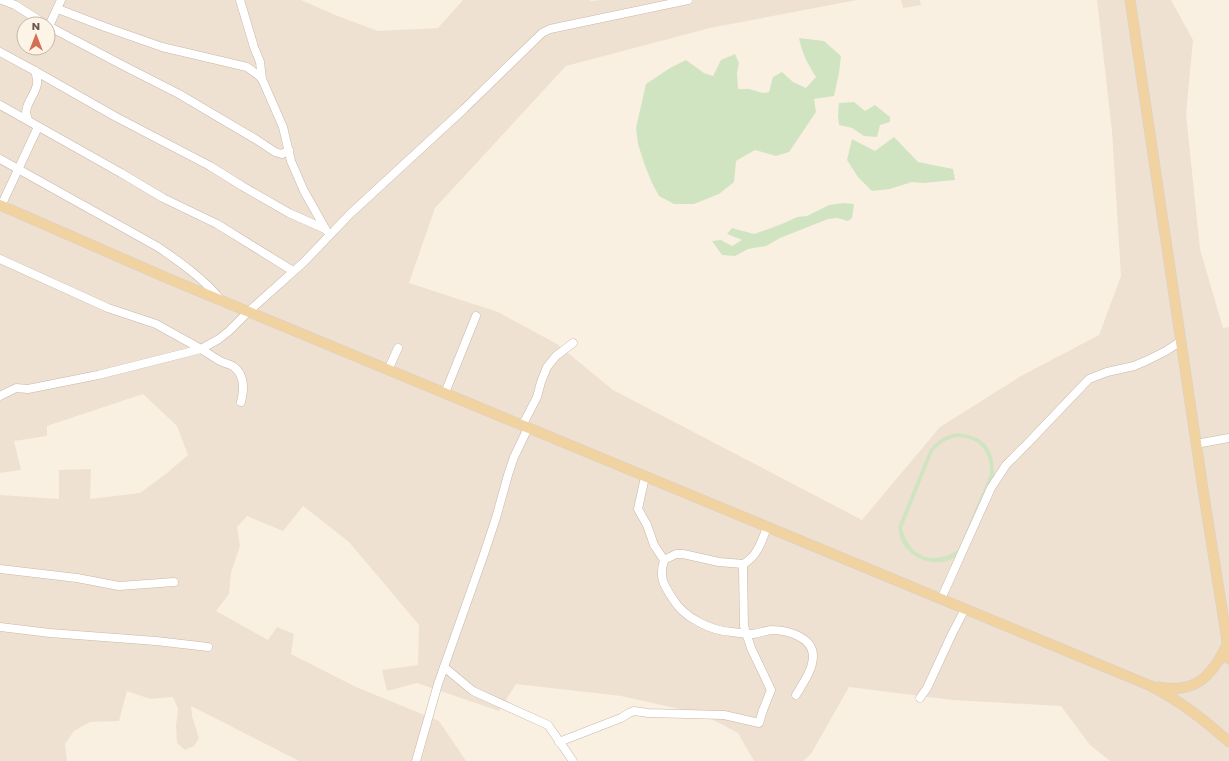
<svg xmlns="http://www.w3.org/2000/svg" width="1229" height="761" font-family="Poppins,sans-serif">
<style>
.residential{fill:#efe1d1;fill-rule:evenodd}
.green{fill:#d1e4c2;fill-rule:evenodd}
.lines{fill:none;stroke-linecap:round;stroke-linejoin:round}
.minor-casing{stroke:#c8b7ab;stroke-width:9}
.major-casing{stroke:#d6d0cd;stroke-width:11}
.minor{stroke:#fff;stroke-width:8}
.major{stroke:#f1d2a1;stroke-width:10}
</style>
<rect width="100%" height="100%" fill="#f9f0e2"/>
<g class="residential">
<path d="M 0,0 L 301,0 L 335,15 L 378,31 L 438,28 L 463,0 L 589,0 L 592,1 L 600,0 L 857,0 L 710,28 L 566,66 L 435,208 L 409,283 L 498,312 L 557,344 L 613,390 L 862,520 L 940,427 L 1021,376 L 1099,335 L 1121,276 L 1112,131 L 1097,0 L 1171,0 L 1193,40 L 1186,114 L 1200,249 L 1223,328 L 1229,327 L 1229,761 L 1110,761 L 1090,745 L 1061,706 L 952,700 L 849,687 L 811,754 L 803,761 L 754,761 L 738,733 L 702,714 L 621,696 L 516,684 L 499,711 L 417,683 L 387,691 L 382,670 L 418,665 L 419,625 L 349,542 L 303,506 L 283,531 L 247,516 L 237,527 L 240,546 L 231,573 L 229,594 L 216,611 L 268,640 L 277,627 L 294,634 L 291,654 L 356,687 L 439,721 L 466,761 L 299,761 L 191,706 L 192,716 L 199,738 L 194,746 L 185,750 L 177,743 L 176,726 L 178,709 L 173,697 L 150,699 L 127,691 L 119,721 L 90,722 L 74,731 L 65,744 L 67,761 L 0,761 L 0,495 L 59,499 L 59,470 L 91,469 L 90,499 L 140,493 L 167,473 L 188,455 L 177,426 L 143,394 L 47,426 L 47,436 L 14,441 L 21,470 L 0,473 ZM 24,24 L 48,24 L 48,48 L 24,48 Z"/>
<path d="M 901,0 L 920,0 L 921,5 L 903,8 Z"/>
</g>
<g class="green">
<path d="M 799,38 L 824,41 L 841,56 L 839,73 L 834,96 L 814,99 L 816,112 L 789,152 L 776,156 L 755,150 L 736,161 L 734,182 L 719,194 L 694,204 L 674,204 L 659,196 L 652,183 L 645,166 L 638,144 L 636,128 L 646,84 L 670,68 L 686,60 L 704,73 L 713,76 L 721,60 L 735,54 L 739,63 L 737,73 L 738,89 L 749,89 L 763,93 L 769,92 L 773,77 L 782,72 L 793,82 L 806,88 L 816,77 C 807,63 802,53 799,38 Z"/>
<path d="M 854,102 L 865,111 L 875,105 L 890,117 L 890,122 L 880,125 L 877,137 L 864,136 L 852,128 L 839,125 L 838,116 L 839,103 Z"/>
<path d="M 894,137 L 918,162 L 953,169 L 955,180 L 924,183 L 912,182 L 890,189 L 872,191 L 858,177 L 847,160 L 852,139 L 875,151 Z"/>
<path d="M 844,203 L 854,204 L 852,218 L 848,221 L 837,218 L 828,219 L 780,238 L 766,246 L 748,249 L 735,256 L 722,255 L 712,241 L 721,240 L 732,246 L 742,240 L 727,234 L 732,228 L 754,234 L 782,224 L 797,217 L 807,216 L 829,205 Z"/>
<path d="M 957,433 C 983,435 995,448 994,475 L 961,553 C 958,555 954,558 950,560 C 932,567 909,558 901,540 C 899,536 899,531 898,527 L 930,449 C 939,439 944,436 957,433 ZM 957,437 C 980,438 991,451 990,474 L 958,550 C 933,566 909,557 902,528 L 933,451 C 940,443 947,439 957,437 Z"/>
</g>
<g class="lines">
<g class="minor-casing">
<g id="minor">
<path d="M 2,0 L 15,5 L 45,24"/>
<path d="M 240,0 L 254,47 L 260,62 L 262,79 L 283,127 L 291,161 L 304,191 L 326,230"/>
<path d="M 58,9 L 105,27 L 162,47 L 247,67 L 258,75 L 262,79"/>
<path d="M 48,26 L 124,66 L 179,94 L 257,140 L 275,152 L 282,154 L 289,150"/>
<path d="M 49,26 L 61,0"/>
<path d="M 0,52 L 35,71 L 116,117 L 210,166 L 242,186 L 289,213 L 325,229"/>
<path d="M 0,105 L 121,173 L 163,198 L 217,224 L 293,271"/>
<path d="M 29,121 C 20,108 35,97 37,84 C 38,79 36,75 35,71"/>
<path d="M 0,159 L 158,247 C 180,262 204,279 221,300"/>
<path d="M 1,206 L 38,127"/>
<path d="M 0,259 L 108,308 L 156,324 L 201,349 L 219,339 L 229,331 L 248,312 L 304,262 L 350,214 L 464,109 L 542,33 L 550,29 L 688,0"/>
<path d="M 388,370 L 398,348"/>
<path d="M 445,393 L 476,316"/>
<path d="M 0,396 L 16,388 L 28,389 L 98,375 L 201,349 C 208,353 213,357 220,361 C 224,363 230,364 234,367 C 245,375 244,391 241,402"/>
<path d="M 522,426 L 537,397 L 541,382 L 547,367 L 556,356 L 573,343"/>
<path d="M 1196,444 L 1229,438"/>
<path d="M 645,477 L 638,509 L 647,525 L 654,545 L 664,560"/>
<path d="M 743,564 L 719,562 L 683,554 L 676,554 L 664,560 C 659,578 663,584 673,599 C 683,617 711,631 732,632 C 739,633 746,634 753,634 C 759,633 765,631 771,630 C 787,630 813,637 813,656 C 813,670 803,683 796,695"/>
<path d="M 0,569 L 77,578 L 119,586 L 174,582"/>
<path d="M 941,599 L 991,488 L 1006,465 L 1027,444 L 1089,379 L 1107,372 L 1134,366 L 1148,360 L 1166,351 L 1181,341"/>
<path d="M 0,627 L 50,633 L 156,641 L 208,647"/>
<path d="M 444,667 L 473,691 L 548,725 L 573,761"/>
<path d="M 920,698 L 927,688 L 952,634 L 965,609"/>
<path d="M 559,742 L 621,718 L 629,713 L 634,711 L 648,713 L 724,715 L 759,723 L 763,710 L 771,690 L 751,648 L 744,626 L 743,569 L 743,564 C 757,557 762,541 767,527"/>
<path d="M 416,761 L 438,684 L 483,557 L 496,518 L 508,475 L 514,457 L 528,428"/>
</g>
</g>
<g class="major-casing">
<g id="major">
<path d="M 1130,0 L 1204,496 L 1226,634 L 1229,659"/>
<path d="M 0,205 L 167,278 L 1151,686 C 1180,701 1205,720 1229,742"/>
<path d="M 1158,687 C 1196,694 1212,676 1227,645"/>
</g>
</g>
<use href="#minor" class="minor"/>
<use href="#major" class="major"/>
</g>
<g transform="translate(36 36)"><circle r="19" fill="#fcf4e7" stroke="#c3b5a9"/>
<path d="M0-3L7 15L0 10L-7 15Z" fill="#d56f54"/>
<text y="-6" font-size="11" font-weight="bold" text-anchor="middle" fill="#6d574c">N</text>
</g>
</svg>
